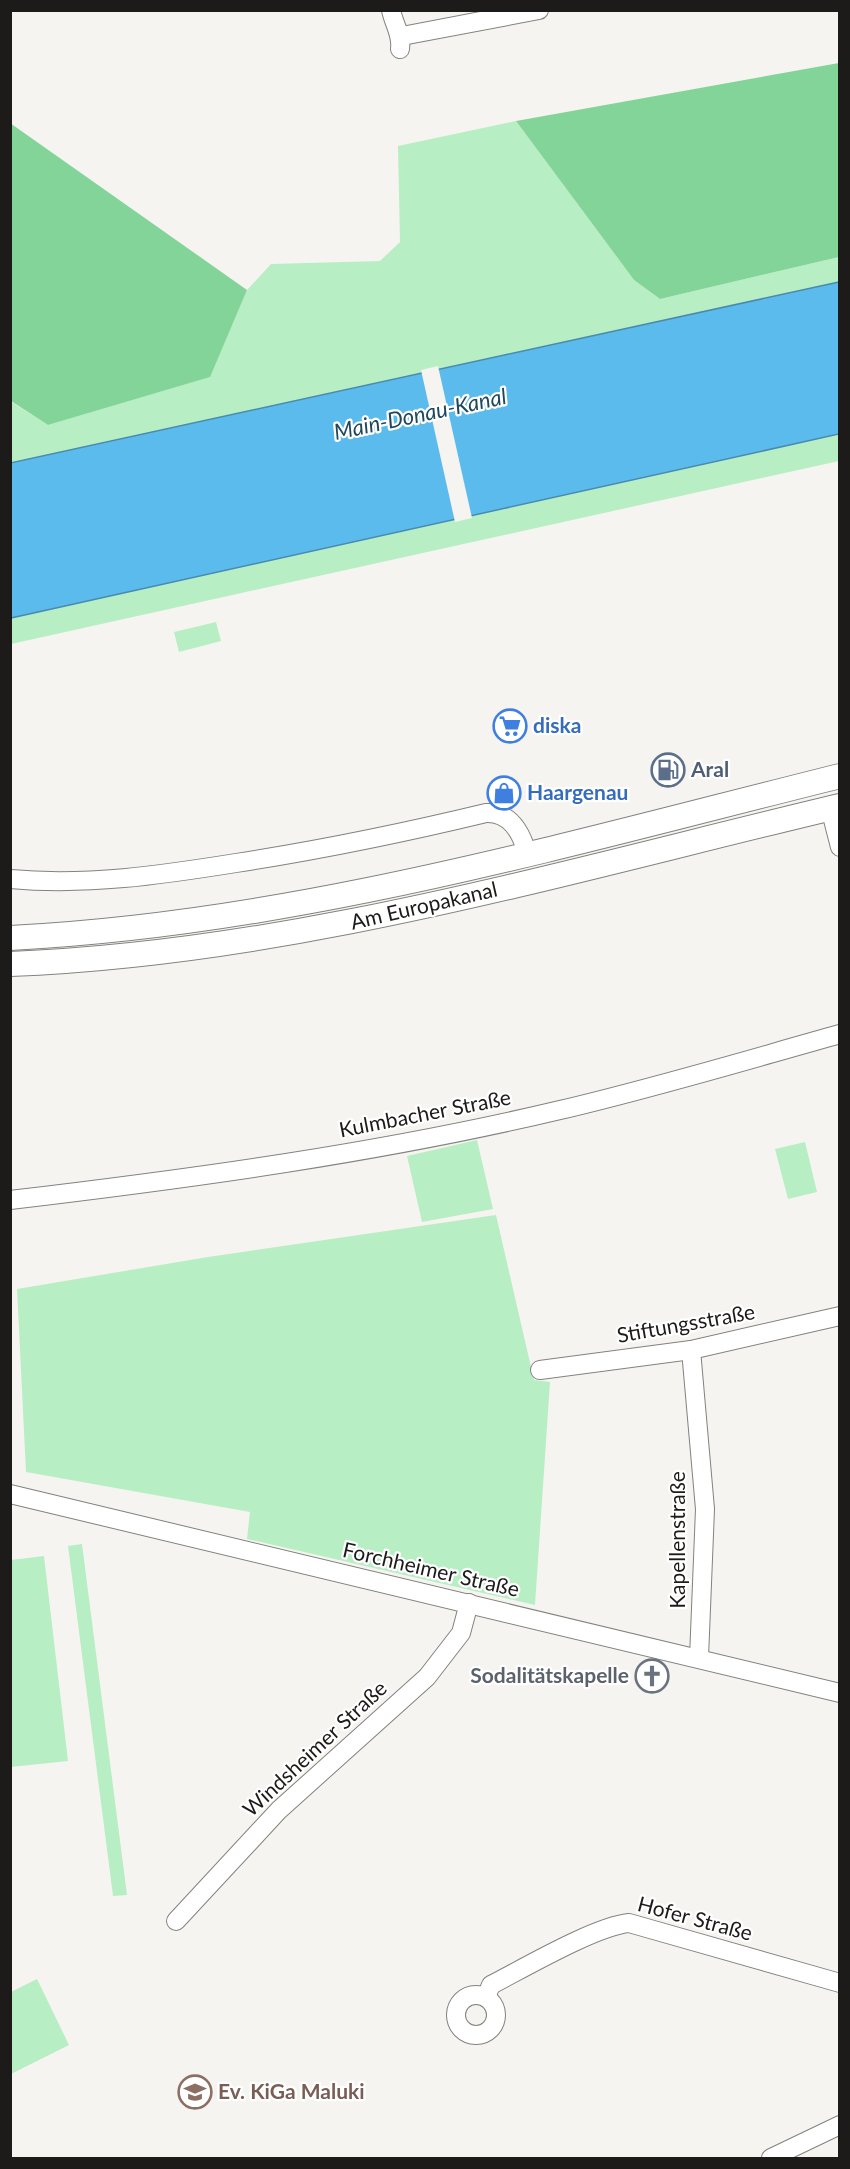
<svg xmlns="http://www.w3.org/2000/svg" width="850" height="2169" font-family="Lato,sans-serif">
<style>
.green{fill:#b8eec4}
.forest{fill:#83d498}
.water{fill:#5bbbed;stroke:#488bae;stroke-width:1.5}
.pier{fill:#f6f4f0}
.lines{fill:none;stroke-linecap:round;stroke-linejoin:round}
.minor-casing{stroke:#83827e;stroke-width:20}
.major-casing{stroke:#83827e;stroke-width:26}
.minor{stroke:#fff;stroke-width:18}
.major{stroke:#fff;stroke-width:24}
.labels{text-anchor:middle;stroke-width:4.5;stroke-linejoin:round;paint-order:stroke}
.shop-label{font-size:21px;font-weight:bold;fill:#366cbe;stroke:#fff;text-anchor:start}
.service-label{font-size:21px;font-weight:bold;fill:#4e5e75;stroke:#fff;text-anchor:start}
.street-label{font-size:21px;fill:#1c1b1a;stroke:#fff}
.worship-label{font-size:21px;font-weight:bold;fill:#5b616d;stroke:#fff;text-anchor:end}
.education-label{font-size:21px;font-weight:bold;fill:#785e54;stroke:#fff;text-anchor:start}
.water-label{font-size:22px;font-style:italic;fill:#1f475d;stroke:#fff}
</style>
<rect width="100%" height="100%" fill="#f6f4f0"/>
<g class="green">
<path d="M 516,121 L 634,280 L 660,299 L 839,257 L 839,282 L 11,463 L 10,401 L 48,425 L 209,377 L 247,290 L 271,264 L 380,261 L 400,242 L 398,146 Z"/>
<path d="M 839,434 L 839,461 L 11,644 L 10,618 Z"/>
<path d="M 216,622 L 221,641 L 179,652 L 174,632 Z"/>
<path d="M 477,1140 L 493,1209 L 422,1222 L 407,1156 Z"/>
<path d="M 805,1142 L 817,1192 L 788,1199 L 775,1149 Z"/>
<path d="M 496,1215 L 534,1380 L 550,1382 L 535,1605 L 247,1539 L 250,1512 L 26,1472 L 17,1289 L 208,1257 Z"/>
<path d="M 82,1544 L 127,1895 L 113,1896 L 68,1546 Z"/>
<path d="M 44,1556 L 68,1761 L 11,1767 L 11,1560 Z"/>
<path d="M 37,1979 L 69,2045 L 11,2074 L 11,1992 Z"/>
</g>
<g class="forest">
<path d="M 839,63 L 839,257 L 660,299 L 634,280 L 516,121 Z"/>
<path d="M 10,123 L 247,290 L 210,377 L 48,425 L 11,401 Z"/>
</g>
<path class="water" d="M 839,282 L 839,434 L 11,618 L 10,463 Z"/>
<path class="pier" d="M 438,366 L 472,518 L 455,522 L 421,370 Z"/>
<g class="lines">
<g class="minor-casing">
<g id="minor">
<path d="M 391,10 C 394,25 402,34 400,49"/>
<path d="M 402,36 L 539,10"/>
<path d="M 830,808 L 840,847"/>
<path d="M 10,879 C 87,886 161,875 236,863 C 320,850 403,833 486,813 C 510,812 521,832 527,853"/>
<path d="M 10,1200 C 195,1178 379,1153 560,1110 C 654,1088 747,1060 840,1034"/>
<path d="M 691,1350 L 705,1509 L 699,1658"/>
<path d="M 540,1370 L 691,1350 L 840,1316"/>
<path d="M 10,1494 L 840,1693"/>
<path d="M 176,1921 L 279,1810 L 427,1677 L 461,1633 L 469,1603"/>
<circle cx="476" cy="2015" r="20"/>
<path d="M 486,1997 L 491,1985 C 524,1968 596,1926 629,1923 L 840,1983"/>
<path d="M 771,2158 L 840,2125"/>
</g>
</g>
<g class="major-casing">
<g id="major">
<path d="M 10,938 C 293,924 567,844 840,776"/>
<path d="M 10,964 C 293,953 566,871 840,806"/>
</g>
</g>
<use href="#minor" class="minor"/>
<use href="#major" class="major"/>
</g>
<defs>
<g id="supermarket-ring" transform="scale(1.725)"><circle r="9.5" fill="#fff" stroke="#3f7fe0" stroke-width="1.5"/><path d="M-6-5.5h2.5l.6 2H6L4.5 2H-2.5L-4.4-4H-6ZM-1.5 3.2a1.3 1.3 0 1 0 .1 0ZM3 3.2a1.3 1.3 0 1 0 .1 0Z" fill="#3f7fe0"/></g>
<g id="fuel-ring" transform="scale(1.725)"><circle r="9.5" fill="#fff" stroke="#5c6f8a" stroke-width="1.5"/><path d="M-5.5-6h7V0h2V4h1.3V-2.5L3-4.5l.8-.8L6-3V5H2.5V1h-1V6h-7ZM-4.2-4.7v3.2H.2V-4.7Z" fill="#5c6f8a"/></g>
<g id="shop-ring" transform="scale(1.725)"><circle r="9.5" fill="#fff" stroke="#3f7fe0" stroke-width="1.5"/><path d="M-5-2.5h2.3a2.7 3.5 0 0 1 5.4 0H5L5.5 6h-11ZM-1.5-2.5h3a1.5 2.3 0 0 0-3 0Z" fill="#3f7fe0"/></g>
<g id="church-ring" transform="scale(1.725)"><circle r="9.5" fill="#fff" stroke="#6b7280" stroke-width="1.5"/><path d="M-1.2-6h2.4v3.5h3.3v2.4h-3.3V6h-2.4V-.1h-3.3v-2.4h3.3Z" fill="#6b7280"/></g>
<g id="school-ring" transform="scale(1.725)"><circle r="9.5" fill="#fff" stroke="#8d6e63" stroke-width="1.5"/><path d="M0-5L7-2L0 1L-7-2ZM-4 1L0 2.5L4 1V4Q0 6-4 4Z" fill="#8d6e63"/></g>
</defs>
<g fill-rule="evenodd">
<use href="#supermarket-ring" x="510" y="726"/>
<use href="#fuel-ring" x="668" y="770"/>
<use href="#shop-ring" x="504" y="793"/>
<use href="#church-ring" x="652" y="1676"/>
<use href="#school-ring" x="195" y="2092"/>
</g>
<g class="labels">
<g class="shop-label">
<text x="533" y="733">diska</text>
<text x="527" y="800">Haargenau</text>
</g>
<g class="service-label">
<text x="691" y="777">Aral</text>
</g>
<g class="street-label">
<text transform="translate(424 906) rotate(-13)" y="7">Am Europakanal</text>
<text transform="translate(425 1114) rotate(-11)" y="7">Kulmbacher Straße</text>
<text transform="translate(686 1324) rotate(-10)" y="7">Stiftungsstraße</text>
<text transform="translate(678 1540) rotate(-90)" y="7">Kapellenstraße</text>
<text transform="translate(431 1570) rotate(13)" y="7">Forchheimer Straße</text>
<text transform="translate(315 1749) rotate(-43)" y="7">Windsheimer Straße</text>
<text transform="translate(695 1919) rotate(15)" y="7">Hofer Straße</text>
</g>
<g class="worship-label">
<text x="629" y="1683">Sodalitätskapelle</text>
</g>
<g class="education-label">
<text x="218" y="2099">Ev. KiGa Maluki</text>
</g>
<g class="water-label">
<text transform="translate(420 414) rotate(-12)" y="8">Main-Donau-Kanal</text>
</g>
</g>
<rect width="850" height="2169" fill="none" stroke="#1c1b1a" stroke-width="24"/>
</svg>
